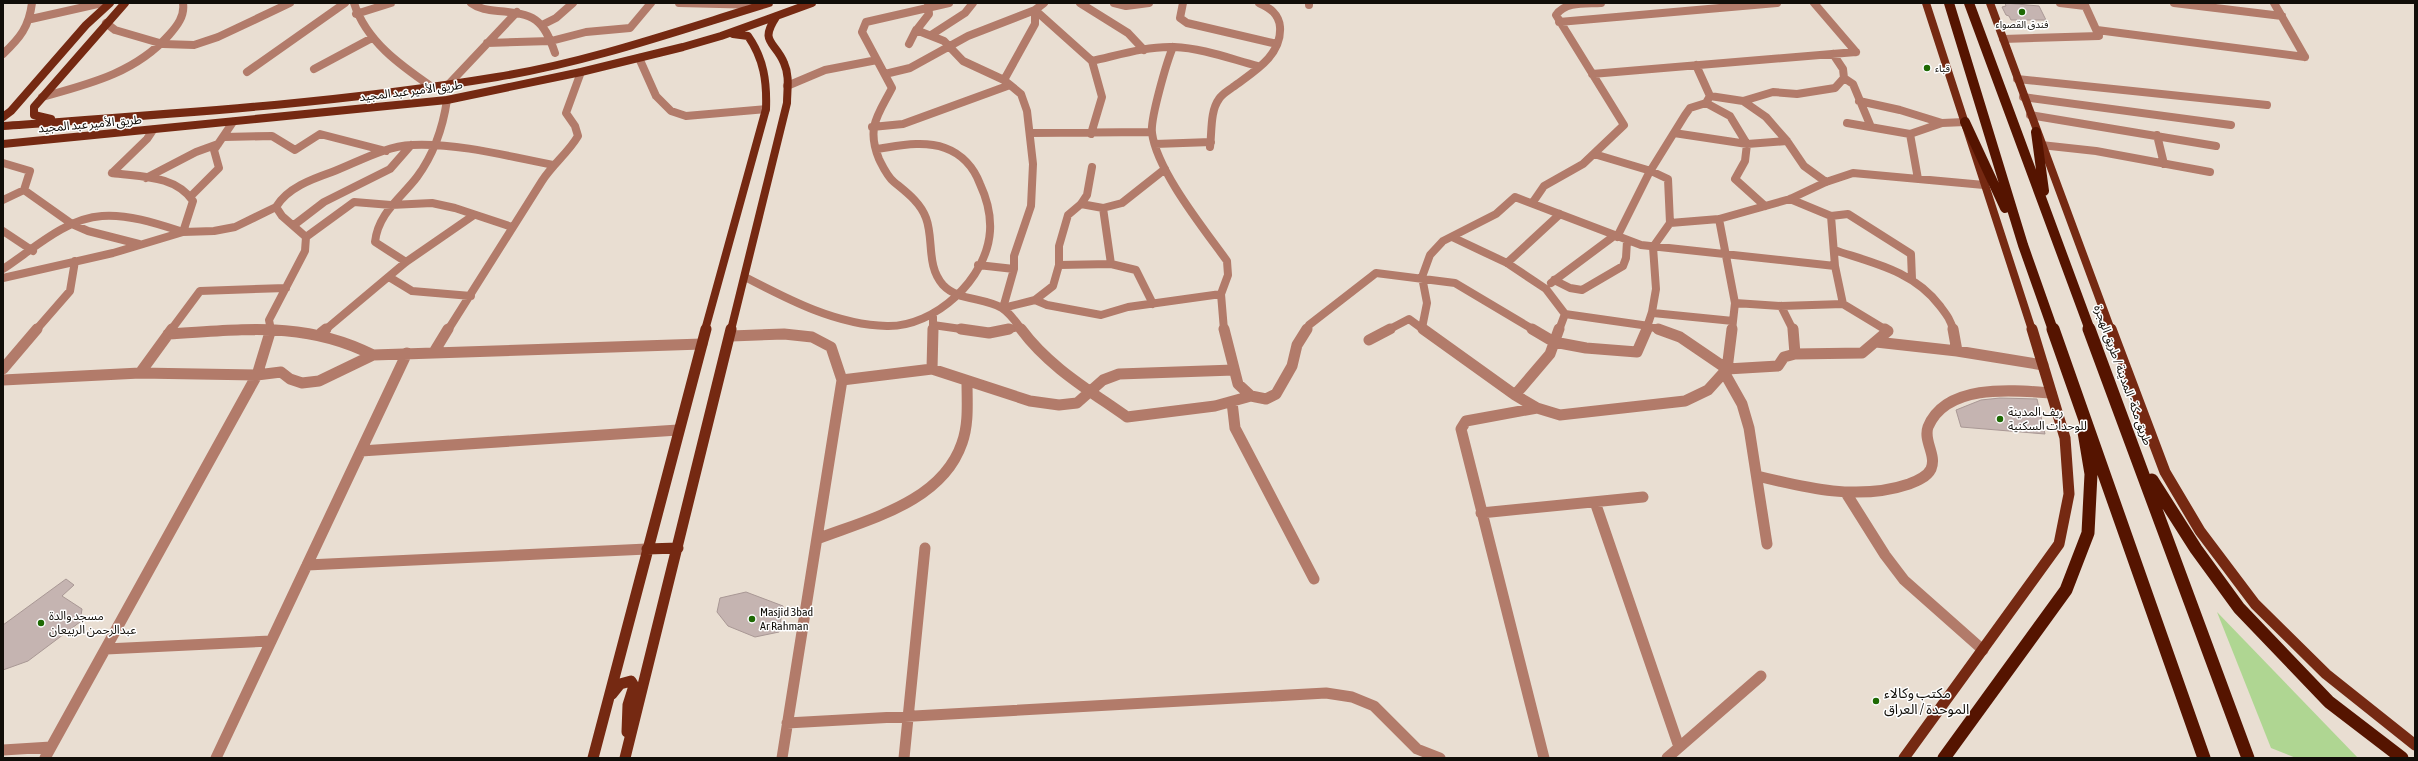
<svg xmlns="http://www.w3.org/2000/svg" width="2418" height="761" viewBox="0 0 2418 761" font-family="'Asap Condensed','Noto Sans Arabic',sans-serif">
<style>
.green{fill:#afd692}
.building{fill:#c5b4b1;stroke:#a99895}
.lines{fill:none;stroke-linecap:round;stroke-linejoin:round}
.minor-far1{stroke:#b27b6a;stroke-width:8}
.minor{stroke:#b27b6a;stroke-width:11}
.major-far1{stroke:#752912;stroke-width:8}
.major{stroke:#752912;stroke-width:11}
.highway-far1{stroke:#551400;stroke-width:10}
.highway{stroke:#551400;stroke-width:13}
.poi-dot{fill:#1e6904;stroke:#fff;stroke-width:1.5}
.labels{text-anchor:middle;stroke-width:3;stroke-linejoin:round;paint-order:stroke}
.far-poi-label{font-size:10px;fill:#110e09;stroke:#fff}
.street-label{font-size:12px;fill:#110e09;stroke:#fff}
.poi-label{font-size:12px;fill:#110e09;stroke:#fff;text-anchor:start}
.near-poi-label{font-size:14px;fill:#110e09;stroke:#fff;text-anchor:start}
</style>
<rect width="100%" height="100%" fill="#e9ded2"/>
<path class="green" d="M2217,612l141,146h-62l-25,-10z"/>
<path class="building" d="M2005,3l34,3 7,14h-35l-2,-4 -3,-1 -4,-8 4,-1z
M2000,398l37,1 8,35 -84,-7 -5,-17 25,-10z
M66,579l8,6 -12,11 20,13 -2,13 -52,39 -25,9v-45z
M746,592l37,14 -4,26 -24,5 -27,-11 -11,-14 3,-14z"/>
<g class="lines">
<path class="minor-far1" d="M354,3c12,38 46,62 78,84
M471,3c8,6 17,7 27,8 36,3 45,7 57,42
M679,3l81,2
M949,3l-83,19 -4,10 30,56c-14,27 -26,39 -13,71 4,8 8,17 15,23 12,10 26,20 32,36 8,21 0,48 17,67 15,16 40,12 59,23 8,5 14,14 20,22
M1080,3l48,30 16,17
M1114,3l12,3 23,-3
M1183,3l-3,15 7,5 90,21
M1309,3v2
M1814,3l42,49
M2060,3l25,3
M2174,3l108,13
M2274,3l31,54
M1035,10l57,51 10,36 -11,37
M356,14l35,-11
M31,19l71,-16
M1559,22l218,-19
M106,23l9,7 48,14 31,1 24,-8 72,-34
M544,24l12,-6 17,-15
M916,30l28,11 19,20 41,19 17,14 6,17 6,53 -2,42 -17,50v13l-11,39 32,-8 18,-14 6,-21v-19l9,-31 13,-11 6,-9 5,-28
M2097,30l208,27
M931,35l34,-22 8,-10
M2003,39l96,-3 -15,-33
M487,43l64,-2 35,-9 44,-4 21,-25
M909,44l6,-12 14,-18 -1,-11
M1173,47c-6,14 -23,72 -21,86 5,38 52,96 75,128l1,14 -7,19 3,36
M3,54c17,-16 26,-27 29,-51
M639,58l17,38 15,15 15,5 80,-7
M1092,61c27,-6 54,-15 82,-14 28,1 57,12 84,19
M314,69l58,-31
M247,72l98,-69
M885,74l25,-6 58,-32 67,-26 9,-7
M1592,74l264,-22
M1844,78l9,6 18,43
M2017,79l250,26
M1004,80l31,-56v-14
M448,85l69,-73
M787,86l38,-16 52,-10
M1710,96l33,5 23,16 21,24 17,25 22,16
M42,97c47,-13 93,-24 127,-62 8,-9 16,-19 14,-32
M2023,97l208,28
M1743,101l30,-9 24,2 38,-6 9,-10 -1,-9 -10,-15
M1859,101l41,9 42,13
M1706,103l24,13 17,28 -2,17 -10,18 30,27
M2030,115l186,31
M1847,123l63,11 32,-11 23,-1
M872,127l31,-3 107,-39
M1030,133l122,-1
M1674,133l73,11 40,-3
M1910,134l8,45
M2157,135l7,29
M224,137l48,-1 23,14 25,-16 66,17
M1155,144l56,-2
M2041,145l55,6 114,21
M1210,147c2,-15 0,-36 9,-48 3,-5 9,-8 14,-12 20,-15 49,-31 47,-60 -1,-13 -10,-19 -21,-24
M1594,154l57,17 17,8 2,44 -17,24 3,42 -4,23 -6,18
M3,163l27,8 -6,19 48,34 16,7 51,13
M112,173l35,-34 6,-9
M146,178l50,-26 22,-8
M191,196l28,-28 -5,-18 19,-28
M3,200l21,-10
M1533,202l11,-16 39,-22 41,-39 -68,-110c10,-14 30,-11 45,-12
M1081,204l22,4 19,-5 43,-34
M1103,208l8,56
M1831,216l17,-2 63,40 1,25
M1719,219l16,84 -3,27
M1670,223l49,-4 71,-20 36,-17 27,-9 131,12
M294,225l30,-23 66,-33 21,-24
M3,231l30,20
M306,237l48,-35 37,3 41,-2 23,5 57,19
M1452,237l55,26 39,26 19,25 -6,16
M1617,237l32,-64 36,-58 5,-7 16,-5 4,-7 -14,-31
M1834,250c39,13 80,21 106,56 6,8 11,14 13,24
M406,262l-31,-20c3,-29 26,-44 42,-65 17,-23 26,-50 30,-77
M1507,263l53,-49
M978,265l36,4
M1059,265l52,-1 25,6 17,34
M3,269c29,-19 63,-51 99,-53 27,-2 56,8 81,16l10,-31c-18,-26 -52,-24 -81,-28
M389,277l23,14 59,5
M745,277c44,23 92,48 142,49 48,1 100,-47 103,-95 1,-16 -3,-32 -10,-47 -6,-16 -18,-30 -35,-36 -22,-8 -47,-2 -69,1
M3,278l110,-25 70,-21 31,-1 21,-4 41,-20
M1554,280l16,8 12,2 41,-24 3,-8 1,-17
M1551,283l63,-47
M1035,300l12,5 54,10 27,-8 93,-13
M1735,303l46,3 62,-2 -8,-38 -4,-50 -41,-17
M1843,304l43,26
M1781,306l12,24
M1653,313l80,8
M1565,314l84,12 11,4
M933,325l35,5
M1422,328l5,-25 -5,-26 8,-22 13,-14 53,-27 19,-17 126,48 194,21
M36,330l34,-39 5,-30
M171,330l29,-39 86,-3
M232,330h55
M271,330l-2,-10 36,-69 1,-14 -24,-21 -6,-9c11,-19 36,-28 56,-35 24,-9 53,-26 80,-27 47,-2 95,11 141,20
M325,330l81,-68 68,-47
M448,330l94,-149c11,-17 26,-28 36,-45l-3,-10 -9,-13 15,-41
M933,330v-13
M1004,330l15,-3
M1306,330l3,-5 67,-52 79,10 79,47
M1388,330l21,-11 15,11"/>
<path class="minor" d="M172,329l-32,44 117,2 24,-3 9,7 12,4 17,-2 54,-26 329,-11
M933,329l-1,40 98,32 29,4 18,-2 26,-23 16,-6 115,-4
M961,329l28,4 20,-4
M1021,329c28,38 68,61 106,88l88,-11 36,-10
M1224,329l14,55 13,12 15,3 10,-5 16,-28 5,-21 10,-16
M1423,329l92,66 22,13 23,7 125,-14 23,-11 19,-21 5,-40
M1532,329l22,13 32,6 51,4 10,-23
M1658,329l22,8 47,32 51,-3 6,-9 11,-3 67,-1 26,-22 -3,-2
M1793,329l2,25
M1953,329l4,22
M321,333l5,-4
M168,334c74,-4 136,-14 205,21
M731,336l53,-2 28,3 19,10 11,33 -60,378
M1369,340l21,-11
M1876,342l81,9 86,14
M434,352l14,-23
M3,369l34,-40
M1724,372l18,32 7,24 18,116
M3,380l137,-7
M842,380l90,-11
M1515,395l35,-41 9,-25
M1232,402l3,26 79,151
M1537,408l-71,13 -5,8 83,329
M361,451l317,-21
M1757,476c49,12 102,25 152,8 8,-3 18,-7 22,-15 6,-14 -8,-28 -3,-42 18,-44 85,-37 123,-34
M1846,493l39,62 19,25 79,70
M1595,502l84,245
M1481,513l162,-16
M817,539c52,-20 125,-37 145,-96 7,-19 5,-41 5,-61
M307,565l340,-16
M106,649l165,-8
M787,723l539,-30 26,4 22,9 43,43 23,9
M3,750l48,-3
M45,758l212,-383 14,-46
M216,758l191,-405
M904,758l21,-210
M1667,758l94,-82"/>
<path class="major-far1" d="M1926,3l106,327
M1990,3l121,327
M3,117l8,-6 75,-86 24,-22
M51,119l-17,-4v-8l91,-104
M3,126c165,-12 331,-22 494,-49 93,-15 183,-47 272,-74
M3,144l444,-44 134,-28 102,-25 38,-11 91,-33
M705,330l61,-221c1,-27 -2,-50 -18,-73l-15,-2
M731,330l56,-227c0,-13 3,-27 -3,-40 -9,-22 -25,-20 -8,-46"/>
<path class="major" d="M2111,329l54,143 35,59 55,73 71,70 89,71
M647,549l31,-1
M612,694l8,-10 11,-3 3,5 -6,19 -1,27
M593,758l113,-429
M625,758l106,-429
M1904,758l155,-214 10,-50 -4,-56 -33,-109"/>
<path class="highway-far1" d="M1949,3l74,242 30,85
M1969,3l121,327
M1965,122l40,86
M2036,132l8,59"/>
<path class="highway" d="M2053,329l151,429
M2089,329l159,429
M2152,480l44,69 43,59 90,94 73,56
M1944,758l122,-168 22,-57 3,-59 -7,-42"/>
</g>
<g class="poi-dot">
<circle cx="2022" cy="12" r="4"/>
<circle cx="1927" cy="68" r="4"/>
<circle cx="2000" cy="419" r="4"/>
<circle cx="752" cy="619" r="4"/>
<circle cx="41" cy="623" r="4"/>
<circle cx="1876" cy="701" r="4"/>
</g>
<g class="labels">
<g class="far-poi-label">
<text x="2022" y="28">فندق القصواء</text>
<text x="1935" y="72" text-anchor="start">قباء</text>
</g>
<g class="street-label">
<text transform="translate(411 91) rotate(-7)" y="4">طريق الأمير عبد المجيد</text>
<text transform="translate(90 124) rotate(-5)" y="4">طريق الأمير عبد المجيد</text>
<text transform="translate(2123 375) rotate(70)" y="4">طريق مكة - المدينة / طريق الهجرة</text>
</g>
<g class="poi-label">
<text x="2008" y="416">ريف المدينة<tspan x="2008" dy="14">للوحدات السكنية</tspan></text>
<text x="760" y="616">Masjid 3bad<tspan x="760" dy="14">Ar Rahman</tspan></text>
<text x="49" y="620">مسجد والدة<tspan x="49" dy="14">عبدالرحمن الربيعان</tspan></text>
</g>
<g class="near-poi-label">
<text x="1884" y="698">مكتب وكالاء<tspan x="1884" dy="16">الموحدة / العراق</tspan></text>
</g>
</g>
<rect width="2418" height="761" fill="none" stroke="#110e09" stroke-width="8"/>
</svg>
